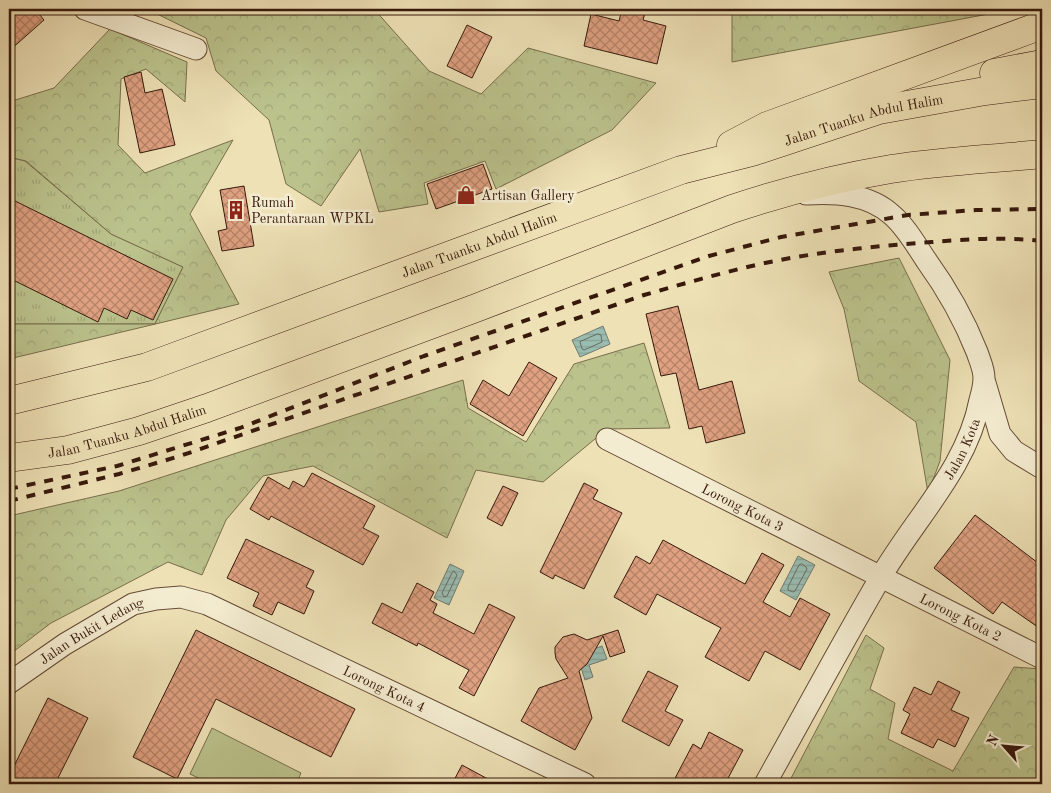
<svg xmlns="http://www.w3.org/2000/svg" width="1051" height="793" viewBox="0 0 1051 793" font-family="'Old Standard TT',serif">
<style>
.grass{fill:url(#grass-tufts);stroke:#796e4c}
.forest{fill:url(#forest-crowns);stroke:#796e4c}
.pitch{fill:#bbc28c;stroke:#796e4c}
.water{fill:url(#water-rules);stroke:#727b70}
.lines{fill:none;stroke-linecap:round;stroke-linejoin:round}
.shore{stroke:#686b5f;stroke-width:1}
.building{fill:url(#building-cross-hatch);stroke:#37190c}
.minor-casing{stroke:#654b36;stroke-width:23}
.primary-casing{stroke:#37190c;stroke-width:29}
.minor{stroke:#f4ecd0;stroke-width:21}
.primary{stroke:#eee1b6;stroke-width:28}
.rail{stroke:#37190c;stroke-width:4;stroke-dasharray:9 9;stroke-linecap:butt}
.labels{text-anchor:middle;stroke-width:5;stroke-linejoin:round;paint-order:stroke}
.street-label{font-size:14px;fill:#37190c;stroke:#f4ecd0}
.poi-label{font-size:14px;fill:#37190c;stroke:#f4ecd0;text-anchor:start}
</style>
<defs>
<pattern id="grass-tufts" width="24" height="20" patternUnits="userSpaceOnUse" patternTransform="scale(1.25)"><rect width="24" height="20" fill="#bbc28c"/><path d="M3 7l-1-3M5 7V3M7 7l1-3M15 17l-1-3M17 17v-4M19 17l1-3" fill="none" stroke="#a1a678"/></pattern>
<pattern id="forest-crowns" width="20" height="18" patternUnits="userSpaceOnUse" patternTransform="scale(1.25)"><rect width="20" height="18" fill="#bbc28c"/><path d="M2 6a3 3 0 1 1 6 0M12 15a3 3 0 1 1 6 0" fill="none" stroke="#a1a678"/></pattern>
<pattern id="water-rules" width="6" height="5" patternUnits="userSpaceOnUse" patternTransform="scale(1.25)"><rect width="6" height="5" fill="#9abdb2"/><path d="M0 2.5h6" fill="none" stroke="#85a298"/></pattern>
<pattern id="building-cross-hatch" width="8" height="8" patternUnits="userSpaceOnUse" patternTransform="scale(1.25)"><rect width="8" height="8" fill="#dfa181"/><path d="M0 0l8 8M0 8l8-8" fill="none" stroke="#b68268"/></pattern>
</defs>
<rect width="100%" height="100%" fill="#eee1b6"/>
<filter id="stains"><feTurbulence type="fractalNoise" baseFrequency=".004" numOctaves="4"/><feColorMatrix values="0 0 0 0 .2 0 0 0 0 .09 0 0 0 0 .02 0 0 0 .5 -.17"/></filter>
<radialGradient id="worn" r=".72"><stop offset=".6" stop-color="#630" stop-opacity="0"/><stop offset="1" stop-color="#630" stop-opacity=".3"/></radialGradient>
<path class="grass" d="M9,157l16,4 86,73 72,33 -28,57h-146z"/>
<path class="forest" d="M147,9h227l55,62 52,23 47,-46 128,35 -44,47 -116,59 -11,-28 -61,22 4,21 -49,8 -19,-63 -39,57 -35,-22 -17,-64 -53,-49 -10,-33z
M732,9h273l-11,4 -262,49z
M110,29l77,33 -2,40 -39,-33 -25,10 -3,66 27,28 88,-33 -43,74 49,90 -230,55v-35h146l28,-57 -72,-33 -85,-73 -17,-4v-55l45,-14z
M899,258l51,102 -10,101 -12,32 -12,-71 -57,-41 -15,-72 -15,-37z
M644,343l26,85 -63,1 -64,53 -67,-12 -29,68 -134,-72 -50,10 -37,44 -24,55 -34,-13 -117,61 -42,32v-139l110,-25 344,-111 5,28 58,34 48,-78z
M866,635l18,13 -14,41 25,14 -7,36 65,32 61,-104 28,2v115h-254z"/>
<path class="pitch" d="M212,728l89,45 -5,11h-85l-21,-10z"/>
<path class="water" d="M603,326l7,18 -30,13 -8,-17z
M798,556l17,9 -19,35 -16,-9z
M450,564l14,7 -15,34 -15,-7z
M602,646l5,13 -18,6 4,12 -8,3 -8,-25z"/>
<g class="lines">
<path class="shore" d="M598,334l3,1 1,7 -18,8 -2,-1 -2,-7z
M802,564l4,3 1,2 -12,22 -2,1 -5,-2v-3l11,-22z
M454,571l3,4 -10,21 -3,1 -2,-4 10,-20z"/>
</g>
<path class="building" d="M9,9h26l9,11 -35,31z
M622,9l23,4 -2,7 23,6 -9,38 -73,-18 7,-32 28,7z
M467,25l25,12 -20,41 -25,-12z
M141,72l4,21 17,-4 13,56 -35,8 -16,-76z
M483,164l9,25 -56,20 -9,-25z
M244,186l10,60 -32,5 -4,-20 9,-2 -7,-39z
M9,198l164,81 -20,41 -22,-10 -4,9 -23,-11 -6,14 -89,-44z
M678,306l21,84 33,-9 13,52 -39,10 -4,-17 -13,3 -13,-56 -15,3 -15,-62z
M529,362l28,16 -34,58 -53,-32 13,-24 26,16z
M312,473l63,33 -12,22 16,8 -16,29 -92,-49 -2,4 -19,-11 18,-32 21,12 4,-8 11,6z
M584,483l14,7 -5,9 29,14 -38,76 -29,-14 -2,4 -13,-7z
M503,486l15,7 -16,33 -15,-8z
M975,515l67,51v64l-40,-28 -9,12 -59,-46z
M246,539l68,32 -8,16 8,4 -10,23 -26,-12 -6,13 -19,-9 6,-13 -32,-15z
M663,540l82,44 17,-31 22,12 -21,37 27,15 10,-19 30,16 -30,56 -35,-19 -16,30 -44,-24 16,-29 -64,-34 -11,21 -32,-18 22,-41 14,8z
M417,583l17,9 -4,8 7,4 -4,9 41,21 15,-30 26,13 -41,79 -15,-8 10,-18 -51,-27 -1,3 -45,-23 10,-20 20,10z
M196,630l159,79 -24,48 -115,-58 -39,80 -44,-22z
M618,630l7,22 -15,5 -7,-21 -16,28 -8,7 13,47 -17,32 -54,-29 18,-33 29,-10 -12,-19 -1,-6v-6l8,-10 11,-3 13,6z
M648,671l30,15 -13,25 18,9 -14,26 -47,-25z
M938,681l22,11 -9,18 18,8 -14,29 -17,-8 -5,9 -32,-15 9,-19 -7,-4 11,-23 17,8z
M48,698l40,20 -33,66h-46v-8z
M709,732l34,18 -18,34h-53l21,-40 8,5z
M462,765l35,19h-45z"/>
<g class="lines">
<g class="minor-casing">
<g id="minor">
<path d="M85,9l111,40"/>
<path d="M985,383l15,51 14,17 28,17"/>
<path id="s1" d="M607,439l435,219"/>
<path id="s2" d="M9,683l56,-39 68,-40 23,-5 25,-2 26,7 378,180"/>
<path id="s3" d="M765,784c38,-68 75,-137 114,-204 34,-60 88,-111 101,-180 2,-7 4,-15 4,-22 0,-9 -4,-17 -7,-26 -13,-33 -30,-63 -51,-92 -10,-15 -20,-33 -34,-45 -23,-21 -56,-23 -86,-21"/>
</g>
</g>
<g class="primary-casing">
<g id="primary">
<path d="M994,73l48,-9"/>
<path d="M731,145l36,-19 275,-101"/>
<path id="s4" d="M9,401l138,-34 534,-197 71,-18 127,-42 106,-19 57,-7"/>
<path id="s5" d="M9,458l59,-8 71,-19 68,-23 269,-100 256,-99c51,-17 105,-31 159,-40 50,-8 101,-10 151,-15"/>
</g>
</g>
<use href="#minor" class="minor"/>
<use href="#primary" class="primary"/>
<path class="rail" d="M9,489l108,-23 123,-38 184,-72 285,-100 72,-19 127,-22 68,-5 66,-1
M9,501l110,-27 61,-18 464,-161c42,-12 83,-24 126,-33 53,-11 108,-16 162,-20 36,-3 74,-5 110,-1"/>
</g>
<defs>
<g id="shop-bare" transform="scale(1.5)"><path d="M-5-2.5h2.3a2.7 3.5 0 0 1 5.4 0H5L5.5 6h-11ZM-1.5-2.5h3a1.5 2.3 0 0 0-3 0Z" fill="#8f2418" stroke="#f4ecd0" stroke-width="2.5" paint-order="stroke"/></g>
<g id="building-bare" transform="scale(1.5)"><path d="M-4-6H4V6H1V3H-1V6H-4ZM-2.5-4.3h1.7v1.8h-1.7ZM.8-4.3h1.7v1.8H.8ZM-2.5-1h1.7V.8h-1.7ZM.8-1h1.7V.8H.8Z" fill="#8f2418" stroke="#f4ecd0" stroke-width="2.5" paint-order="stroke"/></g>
</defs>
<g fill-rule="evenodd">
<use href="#shop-bare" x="466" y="195"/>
<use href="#building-bare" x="236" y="210"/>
</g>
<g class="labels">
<g class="street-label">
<text dy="5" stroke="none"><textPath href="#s4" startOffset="901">Jalan Tuanku Abdul Halim</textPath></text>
<text dy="5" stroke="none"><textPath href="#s4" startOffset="496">Jalan Tuanku Abdul Halim</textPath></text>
<text dy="5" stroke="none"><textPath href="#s5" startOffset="121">Jalan Tuanku Abdul Halim</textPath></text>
<text dy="5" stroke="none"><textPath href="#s3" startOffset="389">Jalan Kota</textPath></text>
<text dy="5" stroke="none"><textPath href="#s1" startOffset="152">Lorong Kota 3</textPath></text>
<text dy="5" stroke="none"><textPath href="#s1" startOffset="396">Lorong Kota 2</textPath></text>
<text dy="5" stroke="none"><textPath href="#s2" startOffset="98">Jalan Bukit Ledang</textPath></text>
<text dy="5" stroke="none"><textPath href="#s2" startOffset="419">Lorong Kota 4</textPath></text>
</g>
<g class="poi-label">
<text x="481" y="200">Artisan Gallery</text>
<text x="251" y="207">Rumah<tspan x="251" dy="16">Perantaraan WPKL</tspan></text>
</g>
</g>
<rect width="1051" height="793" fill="none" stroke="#eee1b6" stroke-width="30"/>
<rect x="10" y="10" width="1031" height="773" fill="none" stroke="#37190c" stroke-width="2.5"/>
<rect x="15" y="15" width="1021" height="763" fill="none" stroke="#37190c"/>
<g transform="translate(1004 746) rotate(297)" stroke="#f4ecd0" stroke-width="4" paint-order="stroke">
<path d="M0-4L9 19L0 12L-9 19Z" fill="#37190c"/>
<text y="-8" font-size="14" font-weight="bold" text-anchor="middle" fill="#37190c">N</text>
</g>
<rect width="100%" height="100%" filter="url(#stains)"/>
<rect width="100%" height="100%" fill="url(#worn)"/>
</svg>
